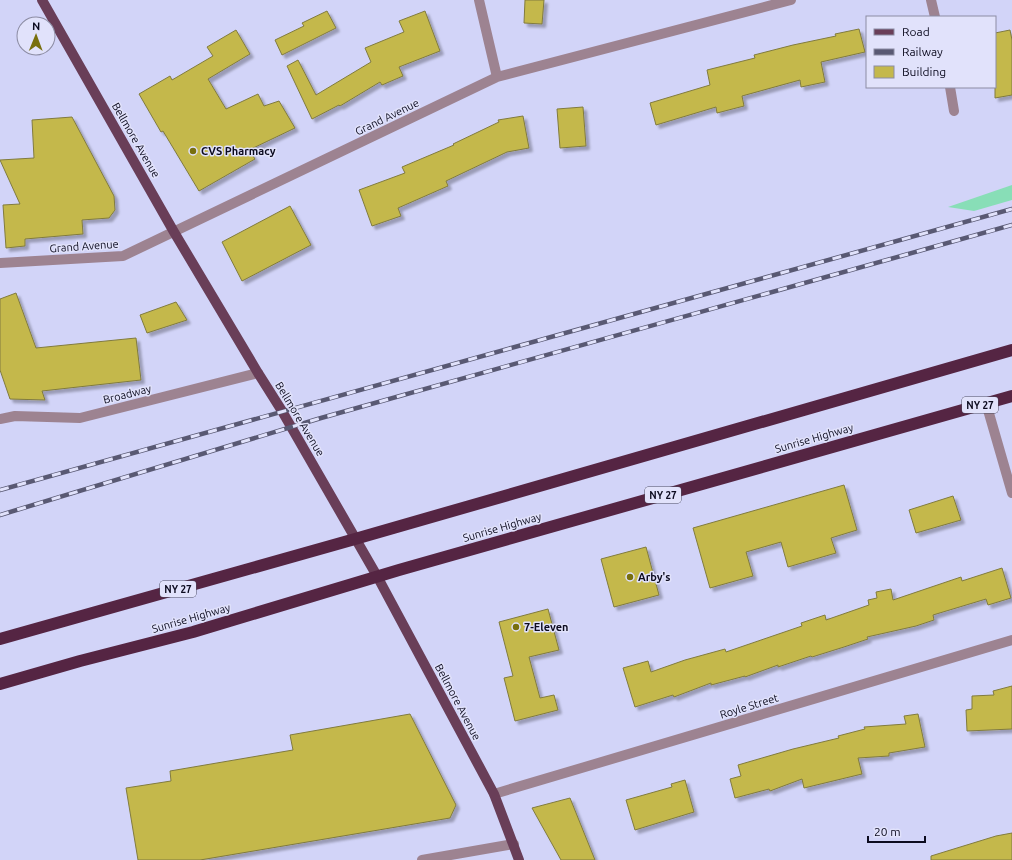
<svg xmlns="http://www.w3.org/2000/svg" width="1012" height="860" viewBox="0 0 1012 860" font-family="Ubuntu,sans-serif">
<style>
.green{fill:#88deb7}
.building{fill:#c4b84c;stroke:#817b3d;filter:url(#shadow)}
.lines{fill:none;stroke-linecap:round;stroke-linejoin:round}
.minor{stroke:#9d8391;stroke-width:10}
.major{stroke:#693e58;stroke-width:10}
.highway{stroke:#552543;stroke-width:12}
.rail-casing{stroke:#595973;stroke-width:4.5}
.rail{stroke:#e1e2fb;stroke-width:3;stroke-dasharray:9;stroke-linecap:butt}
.poi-dot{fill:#786f0e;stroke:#e1e2fb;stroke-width:1.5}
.labels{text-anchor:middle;stroke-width:3;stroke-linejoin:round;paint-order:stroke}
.shield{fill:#e1e2fb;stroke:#4c4c61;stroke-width:1}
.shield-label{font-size:10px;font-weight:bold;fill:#0c0b1f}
.street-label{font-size:11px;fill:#0c0b1f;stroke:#e1e2fb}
.poi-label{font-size:11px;font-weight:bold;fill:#0c0b1f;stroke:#e1e2fb;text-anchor:start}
</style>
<defs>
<filter id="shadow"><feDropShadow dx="3.5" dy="3.5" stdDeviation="1" flood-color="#0004"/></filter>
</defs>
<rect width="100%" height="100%" fill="#d2d4f8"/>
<path class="green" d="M1012,185v15l-38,11 -26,-4z"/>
<path class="building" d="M525,0h19l-2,24 -18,-1z
M327,11l9,17 -54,27 -7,-15 29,-14 -2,-3z
M425,11l15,40 -41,16 4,9 -21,9 -2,-3 -40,24 -1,-1 -27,14 -25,-53 11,-6 18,35 55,-33 -6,-14 39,-16 -5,-11z
M859,29l6,23 -44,10 4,20 -24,5 -1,-7 -58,16 2,10 -27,7 -1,-6 -60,18 -6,-22 60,-18 -3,-15 48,-12 -1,-3 39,-10 43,-9 -1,-2z
M236,30l14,24 -42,25 18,30 32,-15 6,12 15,-5 16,27 -46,22 6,9 -56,32 -36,-60 -2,1 -22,-38 31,-18 2,4 41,-24 -6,-9z
M1010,30l2,10v55l-17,3v-65z
M583,107l3,39 -26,2 -3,-39z
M523,116l6,32 -22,4 -61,29 2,5 -50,22 3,8 -29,10 -13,-36 46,-17 -3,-6 52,-22 -1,-1 46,-22 -1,-2z
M72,117l42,79 1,14 -6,8 -27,2 1,14 -58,5v7l-19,2 -3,-43 17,-1 -20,-44 34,-2 -2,-38z
M290,206l21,39 -69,36 -20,-39z
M16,293l20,55 100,-10 5,42 -99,11 3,9 -35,-1 -10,-29v-71z
M176,302l11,18 -40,13 -7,-18z
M844,485l13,45 -26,8 5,15 -48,14 -7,-25 -35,10 7,24 -43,12 -17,-60z
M953,496l8,24 -45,13 -7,-23z
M646,547l13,48 -45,12 -13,-48z
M1002,568l9,30 -23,7 -2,-6 -53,16 1,5 -18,6 -49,11 1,2 -24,8 -32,10 -1,-1 -33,11v-2l-33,12v-1l-34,9v-2l-37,14 -1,-2 -38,12 -12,-39 25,-7 3,11 34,-12 40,-11 1,3 76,-26 -1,-3 24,-8 1,5 43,-15 -1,-5 9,-2 -1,-6 15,-3 2,11 68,-23 1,4z
M548,609l11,41 -30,7 11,41 14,-3 4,15 -43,11 -11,-43 9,-2 -14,-54z
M1012,686v43l-45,2 -1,-21 6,-1v-13l22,-1 -1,-4z
M410,714l46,91 -6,13 -250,42h-62l-12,-72 45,-7 -1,-10 123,-21 -3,-15z
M918,714l7,33 -36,6v3l-31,2 4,16 -58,14 -2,-9 -32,12 -1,-2 -34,9 -5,-19 11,-3 -3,-11 55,-16 46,-11 -1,-2 27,-7 -1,-2 42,-3 -2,-8z
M685,780l9,32 -59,18 -9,-30 46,-13 -1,-3z
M570,798l25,62h-34l-29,-52z
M1012,833v27h-81v-4l65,-20z"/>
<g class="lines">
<path class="minor" d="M479,0l18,77
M931,0l4,17
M950,87l4,24
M0,263l123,-7 374,-179 294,-77
M986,403l26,90
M0,419l15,-3 65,2 178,-45
M494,794l518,-154
M422,860l92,-16"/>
<path class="major" d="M42,0l132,232 84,141 24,38 95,165 117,218 25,66"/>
<path class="highway" d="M0,639l355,-100 657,-189
M0,684l80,-23 113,-29 206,-62 613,-174"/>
<g class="rail-casing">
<path id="rail" d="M0,490l1012,-281
M0,515l321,-97 691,-193"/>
</g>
<use href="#rail" class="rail"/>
</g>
<g class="poi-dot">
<circle cx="193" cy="151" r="4"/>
<circle cx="630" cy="577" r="4"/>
<circle cx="516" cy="627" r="4"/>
</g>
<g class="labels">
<g class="shield">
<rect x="962" y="397" width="36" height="16" rx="3"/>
<rect x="645" y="487" width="36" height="16" rx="3"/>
<rect x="160" y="581" width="36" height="16" rx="3"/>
</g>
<g class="shield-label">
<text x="980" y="409">NY 27</text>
<text x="663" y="499">NY 27</text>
<text x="178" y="593">NY 27</text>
</g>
<g class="street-label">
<text transform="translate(387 117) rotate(-26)" y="4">Grand Avenue</text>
<text transform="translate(136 140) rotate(60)" y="4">Bellmore Avenue</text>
<text transform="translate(84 246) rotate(-4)" y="4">Grand Avenue</text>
<text transform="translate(127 394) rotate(-14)" y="4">Broadway</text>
<text transform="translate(300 419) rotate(59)" y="4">Bellmore Avenue</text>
<text transform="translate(814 438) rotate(-16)" y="4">Sunrise Highway</text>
<text transform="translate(502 527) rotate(-16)" y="4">Sunrise Highway</text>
<text transform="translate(191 618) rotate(-16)" y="4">Sunrise Highway</text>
<text transform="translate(458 702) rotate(62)" y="4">Bellmore Avenue</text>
<text transform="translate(749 706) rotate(-17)" y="4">Royle Street</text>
</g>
<g class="poi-label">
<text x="201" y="155">CVS Pharmacy</text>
<text x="638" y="581">Arby's</text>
<text x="524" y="631">7-Eleven</text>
</g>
</g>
<rect x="866" y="16" width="130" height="72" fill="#e1e2fb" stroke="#8c8ca3"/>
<rect x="874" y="29" width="20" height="6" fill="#693e58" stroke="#8c8ca3"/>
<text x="902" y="36" font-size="12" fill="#0c0b1f">Road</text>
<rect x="874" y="49" width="20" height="6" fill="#595973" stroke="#8c8ca3"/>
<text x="902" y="56" font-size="12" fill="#0c0b1f">Railway</text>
<rect x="874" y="66" width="20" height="12" fill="#c4b84c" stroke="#8c8ca3"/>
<text x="902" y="76" font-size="12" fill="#0c0b1f">Building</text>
<g transform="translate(36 36) rotate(1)"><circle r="19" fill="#e1e2fb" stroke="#8c8ca3"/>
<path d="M0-3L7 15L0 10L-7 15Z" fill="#786f0e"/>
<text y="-6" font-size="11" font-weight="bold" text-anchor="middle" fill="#0c0b1f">N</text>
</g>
<path d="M868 836v6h57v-6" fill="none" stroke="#0c0b1f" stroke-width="2"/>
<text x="874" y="836" font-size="12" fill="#0c0b1f" stroke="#e1e2fb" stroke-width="3" paint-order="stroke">20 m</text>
</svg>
